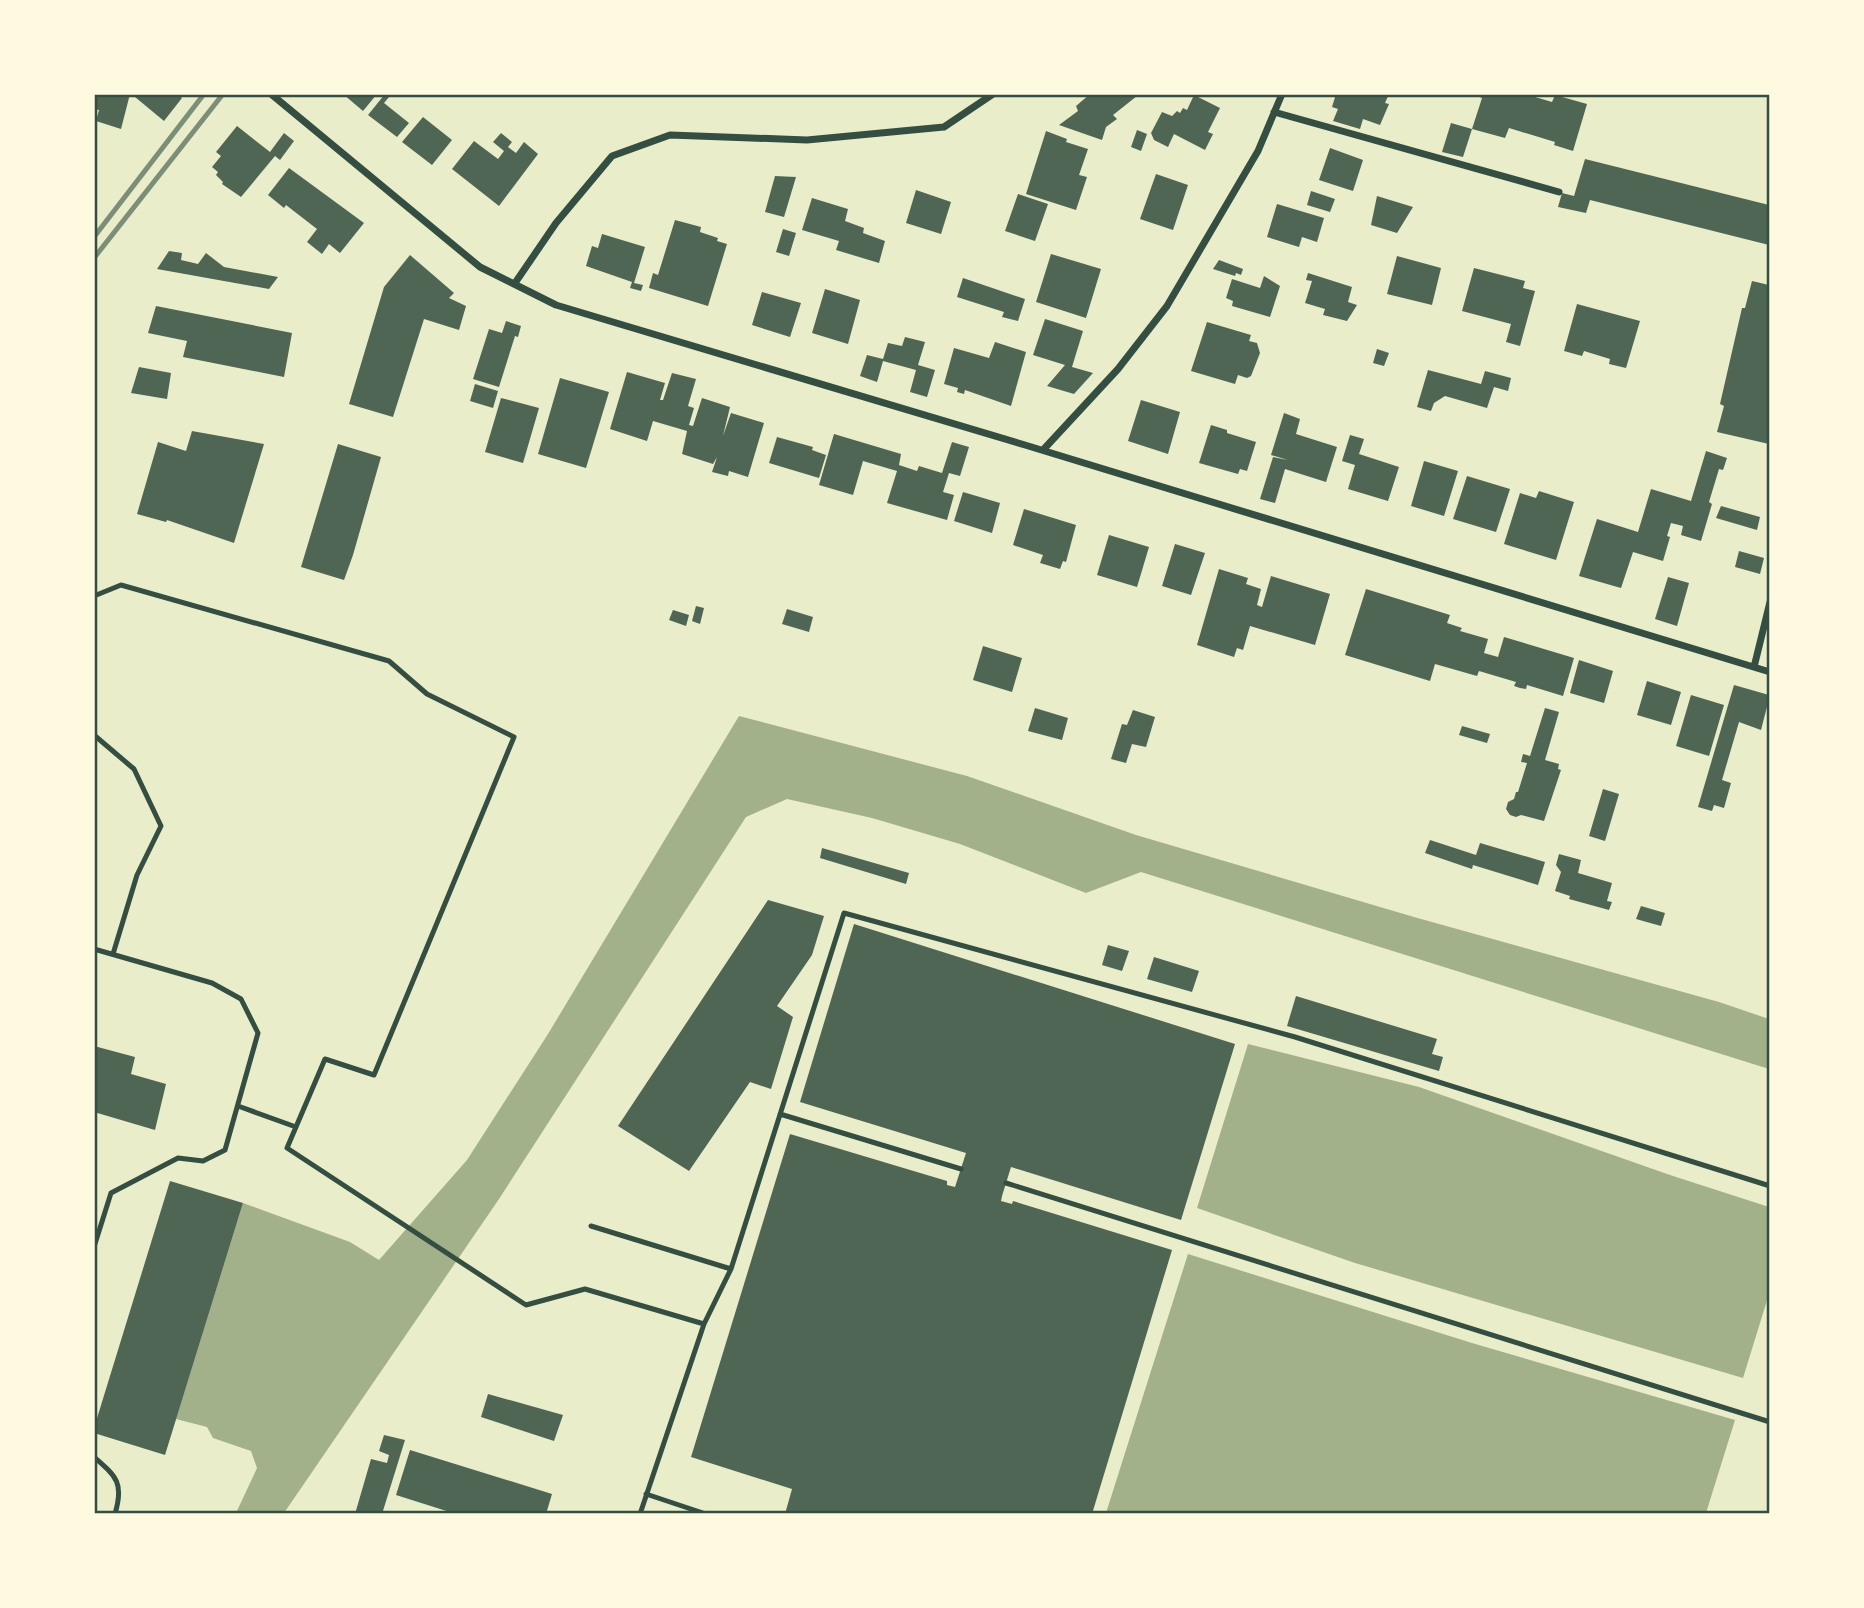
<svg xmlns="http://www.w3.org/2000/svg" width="1864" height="1608" viewBox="0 0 1864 1608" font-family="'Crimson Pro',serif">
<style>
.water{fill:#a3b18a}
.building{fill:#4f6655}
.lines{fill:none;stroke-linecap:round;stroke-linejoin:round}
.service{stroke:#344e41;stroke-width:5}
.minor{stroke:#344e41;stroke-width:7}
.rail{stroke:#7c8e77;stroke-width:5}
.neatline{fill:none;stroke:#344e41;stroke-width:2.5}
</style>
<rect width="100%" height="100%" fill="#e9edc9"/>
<path class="water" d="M739,716l228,60 169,59 278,82 305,85 50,17v50l-628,-197 -55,21 -126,-49 -88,-26 -85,-19 -41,18 -247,382 -215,314h-48l21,-45 -6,-17 -38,-13 -6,-11 -31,-8 67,-216 107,39 29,18 88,-100 81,-126z
M1248,1044l171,43 251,88 99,32v87l-26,84 -388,-115 -158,-55z
M1188,1254l284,89 263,77 -29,93h-600z"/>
<path class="building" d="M94,94h36l-9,35 -25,-8 3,-11 -5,-1z
M135,94h43l4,4 -18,23 -29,-24z
M343,94h34l-14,17z
M385,94l4,3 -5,6 25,20 -12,14 -29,-22z
M1090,94h46l1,2 -24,19 4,4 -11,8 -4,13 -43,-15 19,-14 -2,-5z
M1336,94h53l-4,9 4,1 -9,21 -17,-6 -3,10 -27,-8 5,-12 -6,-2z
M1472,94h53l27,8 3,-7 32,9 -14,47 -19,-6 1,-3 -46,-14 -4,10 -33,-9 10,-31z
M1194,95l26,13 -12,24 5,2 -8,16 -31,-16 -6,13 -14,-7 -3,-7 11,-21 10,4 5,-5 3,2 3,-5 4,2z
M423,117l29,23 -20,25 -30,-23z
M1451,123l21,6 -9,28 -21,-5z
M237,126l33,26 14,-19 10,8 -14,19 -5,-4 -34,41 -19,-13 1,-2 -7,-7 2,-3 -6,-5 9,-11 -5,-4z
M1137,130l10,4 -6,17 -10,-4z
M1046,131l21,8 -1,3 22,7 -9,26 8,2 -11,33 -50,-16z
M501,133l11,9 -4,5 8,6 8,-11 14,12 -39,52 -47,-37 22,-28 24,18 6,-8 -11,-9z
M1330,148l33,12 -10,31 -34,-11z
M1585,159l184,46v40l-179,-45 -4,13 -28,-6 4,-14 12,3z
M289,168l75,55 -24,30 -11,-9 -7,10 -15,-12 10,-13 -31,-24 -2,3 -16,-13z
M1156,174l32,11 -15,45 -33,-11z
M775,176l21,1 -12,40 -19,-5z
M916,190l35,12 -10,32 -35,-11z
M1311,191l24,8 -5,13 -23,-7z
M1018,194l30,10 -13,37 -30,-10z
M1377,196l36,11 -16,26 -26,-8z
M812,198l36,11 -3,12 19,7 -1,5 22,8 -6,22 -43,-13 3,-9 -37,-11z
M1277,204l47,14 -7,24 -15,-5 -3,10 -32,-10z
M675,220l26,7 -1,5 18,6 -1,3 10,3 -19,62 -59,-18 4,-15 5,2z
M783,229l13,4 -7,23 -13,-4z
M602,234l43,13 -11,36 9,2 -2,6 -11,-3 2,-6 -46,-16 6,-20 6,2z
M169,251l13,2 -1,7 17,4 8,-11 18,14 54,10 -9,12 -112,-20z
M1051,254l50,15 -15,49 -50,-16z
M410,255l44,38 -5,5 17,8 -7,24 -35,-11 -31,98 -44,-13 35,-117z
M1397,256l44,12 -9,37 -45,-11z
M1219,260l24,9 -2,6 -5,-2 -1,3 -22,-7z
M1474,268l51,13 -2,7 12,3 -15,55 -14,-4 5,-18 -49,-13z
M1308,273l44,14 -4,15 9,3 -10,16 -24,-6 2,-6 -20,-6 7,-22 -6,-1z
M1264,276l16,10 -10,31 -38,-11 1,-5 -7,-3 6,-19 28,9z
M963,278l62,21 -7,22 -16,-4 2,-5 -47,-15z
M1752,281l17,4v159l-52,-12 7,-26 -4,-2 22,-96h3z
M825,289l35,11 -12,44 -36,-11z
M762,292l39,11 -11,34 -38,-12z
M1577,304l63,17 -14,47 -17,-4 1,-5 -26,-8 -2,5 -18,-5z
M156,306l136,27 -8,44 -101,-20 4,-16 -39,-8z
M1045,319l38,12 -11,36 21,6 -19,21 -27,-8 18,-21 -32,-10z
M506,321l15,5 -3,11 -3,-1 -16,51 -26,-8 16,-50 13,4z
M1207,322l44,13 -2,6 8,2 3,10 -9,23 -4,2 -9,-3 -3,9 -44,-13z
M905,337l20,5 -7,23 17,5 -8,27 -17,-5 6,-22 -33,-9 -6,21 -17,-6 7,-21 16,4 5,-16 14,3z
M995,342l31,10 -15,54 -46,-16 -1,4 -7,-2 1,-4 -14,-4 10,-36 35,10z
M1377,349l12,4 -5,13 -11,-3z
M139,367l32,6 -4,26 -36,-6z
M1428,370l53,14 4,-13 26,7 -3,13 -14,-4 -7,21 -42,-12 -11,7 -3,8 -14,-4z
M627,372l38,11 -5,17h3l9,-27 24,6 -8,27 6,2 -5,17 4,1 9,-28 28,9 -7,29 8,-23 33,10 -16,54 -19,-6 -1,5 -16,-4 5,-15 -4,7 -31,-10 5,-23 -34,-10 -6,20 -37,-12z
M560,378l49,14 -23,76 -48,-14z
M475,384l23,7 -5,17 -23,-7z
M501,398l38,10 -16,55 -38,-11z
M1141,400l39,12 -12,42 -40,-13z
M1284,413l16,6 -4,15 41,13 -11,35 -41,-13 -10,34 -15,-4 13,-42 15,3 -17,-5z
M1211,425l16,5v3l29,9 -9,29 -7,-2 -2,5 -39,-11z
M192,431l72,13 -30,99 -67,-23 -1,2 -29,-8 21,-72 28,9z
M834,434l67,20 -2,11 18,6 2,-5 23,7 10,-31 17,5 -9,29 -11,-3 -6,19 11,3 -7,25 -60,-17 10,-32 -34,-10 -10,34 -34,-10z
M1350,435l14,4 -5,15 40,13 -11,34 -40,-12 7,-24 -13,-4z
M777,437l36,10 -1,3 14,5 -7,23 -50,-15z
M338,444l43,13 -28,98 -9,25 -43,-13z
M1706,451l21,7 -4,12 -4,-1 -10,33 3,2 -11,37 -20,-6 2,-9 -12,-3 -4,13 3,1 -7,24 -30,-9 -12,36 -42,-12 18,-57 41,13 13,-43 40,12z
M1424,461l34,10 -14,45 -33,-10z
M1467,476l43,13 -14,43 -43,-13z
M1539,491l35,11 -18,58 -52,-16 16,-51 16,5z
M963,492l37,11 -8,30 -38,-12z
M1721,506l39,11 -3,13 -41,-12z
M1024,509l52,16 -10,37 -3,-1 -3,8 -20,-6 3,-8 -30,-10z
M1109,535l40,12 -12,40 -40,-12z
M1175,544l30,9 -14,42 -29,-9z
M1739,551l25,7 -4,16 -25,-7z
M1219,569l29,9 -2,6 15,5 -4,16 5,2 9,-31 59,18 -15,51 -65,-19 -7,24 -6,-2 -3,9 -37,-12z
M1668,577l21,6 -12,43 -22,-7z
M1366,589l84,26 -3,8 15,5 -2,3 28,8 -4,14 14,4 6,-20 70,21 -11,38 -36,-11 -1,4 -6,-1 -6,-2 2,-4 -37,-11 -2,5 -42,-12 -5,17 -85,-26z
M696,606l8,2 -4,16 -8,-3z
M787,609l26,8 -4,15 -27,-8z
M673,610l16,5 -3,11 -17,-6z
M983,646l39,12 -10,34 -39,-12z
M1579,660l34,11 -9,32 -34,-10z
M1647,681l34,11 -10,33 -34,-10z
M1734,685l35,10v4l-8,31 -22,-8 -17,58 9,3 -7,25 -10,-3 -2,6 -14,-4z
M1691,695l33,10 -15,51 -33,-10z
M1035,708l33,10 -6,22 -34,-9z
M1545,708l14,4 -14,48 14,4 -1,5 3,1 -17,51 -23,-6 -5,2 -6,-2 -4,-6 2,-7 6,-3 2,-7h2l9,-29 -6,-1 2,-8 7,2z
M1133,710l22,7 -9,30 -14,-3 -6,19 -15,-4 11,-35 5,1z
M1462,726l28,8 -3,9 -28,-8z
M1603,789l16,5 -14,47 -16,-5z
M1430,840l46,15 4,-12 65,19 -7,23 -65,-20 -1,4 -47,-16z
M822,848l87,25 -3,11 -86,-26z
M1559,854l22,6 -3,13 34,10 -5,18 5,1 -3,8 -40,-11 1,-3 -15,-5 6,-19 -5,-7z
M768,900l56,16 -12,39 -35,51 16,11 -22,72 -21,-7 -61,89 -71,-45z
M1641,906l24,7 -4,13 -25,-7z
M854,924l381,120 -54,176 -170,-53 -9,29 -1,5 11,3 1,-3 159,49 -80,264h-307l7,-25 -101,-32 99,-323 157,47v4l8,2 11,-34 -166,-51z
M1108,945l21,6 -7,20 -20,-6z
M1154,957l45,14 -7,21 -45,-13z
M1296,996l141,43 -5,15 11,3 -4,14 -152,-45z
M94,1046l41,11 -4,17 35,10 -11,46 -61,-18z
M170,1181l73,22 -78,252 -71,-22v-5z
M488,1394l75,21 -9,26 -73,-24z
M384,1435l21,5 -23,74h-27l16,-55 16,4 2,-8 -10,-4z
M410,1450l142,44 -6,20h-90l-60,-19z"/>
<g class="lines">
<path class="service" d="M94,596l27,-11 268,76 38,33 87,43 -140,338 -49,-16 -38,89 239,157 59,-16 119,35
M94,735l40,34 27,57 -24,49 -24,79
M94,949l118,34 29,16 17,34 -33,117 -22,11 -25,-3 -67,35 -17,54
M238,1106l58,21
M780,1114l181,55
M1006,1183l764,239
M591,1226l140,43
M94,1457c23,20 30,26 21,57
M646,1494l60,20
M640,1514l64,-190 27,-55 113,-356 451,124 475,149"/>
<path class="minor" d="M271,94l209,173 76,38 469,140 745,227
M1274,112l285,80
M515,283l41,-60 56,-67 58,-21 137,5 137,-13 49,-33
M1043,450l75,-81 49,-63 91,-155 24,-57
M1754,667l16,-65"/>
<path class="rail" d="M94,237l110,-143
M94,258l129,-164"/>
</g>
<rect width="1864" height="1608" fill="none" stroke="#fefae0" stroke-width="192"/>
<rect x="96" y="96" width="1672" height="1416" class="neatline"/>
</svg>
